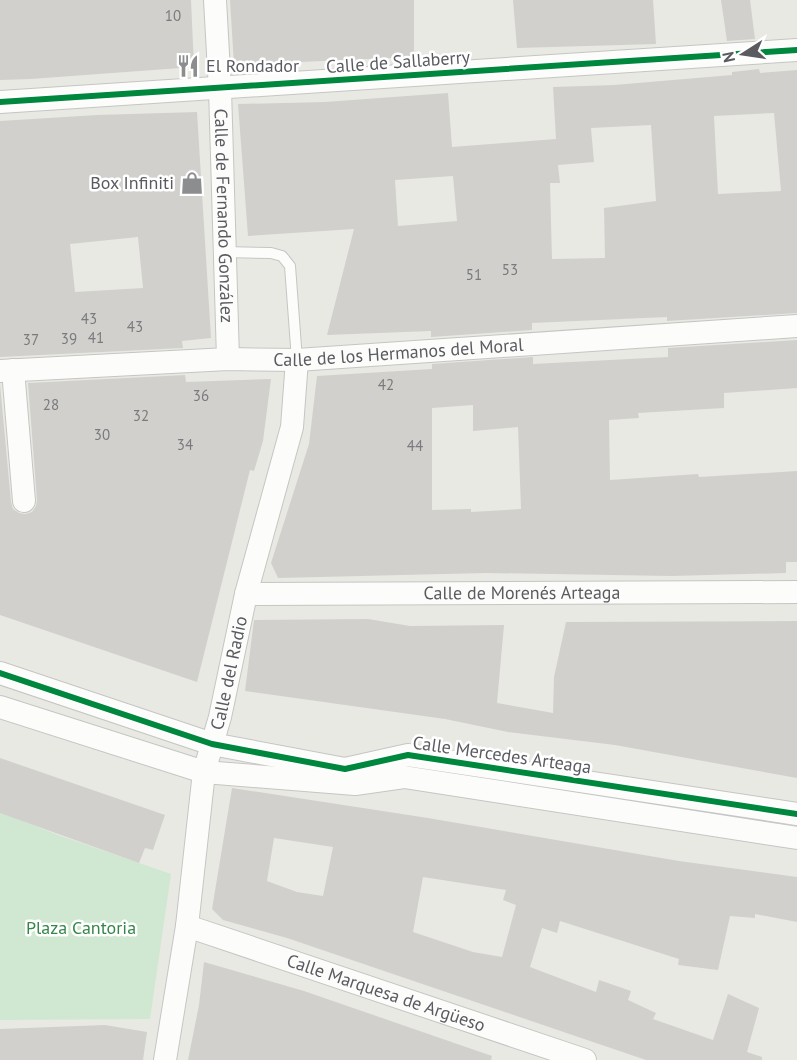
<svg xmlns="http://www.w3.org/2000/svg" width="797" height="1060" viewBox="0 0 797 1060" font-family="'PT Sans',sans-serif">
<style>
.green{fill:#d0e7d1}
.building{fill:#d1d0cd;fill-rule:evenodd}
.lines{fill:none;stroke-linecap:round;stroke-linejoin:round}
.service-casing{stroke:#c5c5c5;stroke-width:12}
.minor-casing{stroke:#c5c5c5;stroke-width:24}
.service{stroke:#fcfcfb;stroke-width:10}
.minor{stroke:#fcfcfb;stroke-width:22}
.cycleway-casing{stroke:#fff;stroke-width:10}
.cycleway{stroke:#00873e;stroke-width:6}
.labels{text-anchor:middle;stroke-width:5;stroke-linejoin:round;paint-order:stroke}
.number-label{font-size:15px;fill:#787a7d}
.street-label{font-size:18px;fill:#595b61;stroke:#fff}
.poi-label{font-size:18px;fill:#595b61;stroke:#fff;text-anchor:start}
.park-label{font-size:18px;fill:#338648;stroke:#fff}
</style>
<rect width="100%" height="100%" fill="#e9e9e3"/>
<path class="green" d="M0,812l58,23 113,39 -21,145 -150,1z"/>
<path class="building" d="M0,0h191l3,67 -163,12 -31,1z
M230,0h184v57l-180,8z
M513,0h140l3,44 -139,4z
M721,0h29l5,39 -28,2z
M759,69l1,4 37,-3v243l-130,8v-4l-135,6v7l-101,7v-6l-104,4 27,-106 -106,7 -10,-132 87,-2 123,-9 4,54 104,-8 -3,-52 61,-2 118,-10v-3zM774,113l7,78 -63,3 -4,-78zM651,125l5,76 -52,7 1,50 -53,1 -2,-76h10l-2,-18 36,-3 -3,-34zM453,176l4,45 -59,5 -3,-46z
M197,112l14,226 -29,3 1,7 -183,9v-236l97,-6zM138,237l5,51 -68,4 -5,-48z
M797,340v48l-73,5v15l-86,5 1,5 -30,2 1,60 88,-6 1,3 98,-6v91h-11v11l-115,3 -185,-3 -208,5 -7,-15 38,-119 8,-68 115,-7v-5l101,-7v7l135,-7v-9zM473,405v26l45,-4 3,82 -50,3v-3l-39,1v-102z
M185,375l1,7 85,-3 -8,62 -9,30 -4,-1 -53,212 -197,-67v-231l11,118 2,7 6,4 6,1 7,-2 4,-6 1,-6 -9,-117z
M368,619l42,7 94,-1 -7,78 56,10 1,-36 12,-55 231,-1v157l-182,-33 -107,-13 -63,-13 -200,-28 9,-71z
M0,758l165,57 -12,35 -8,-2 -6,15 -139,-50z
M232,788l196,30 251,43 118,16v45l-42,-8v4l-25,-2 -12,54 -40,-5 1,-6 -119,-38 -3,12 -15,-5 -12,39 66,25 3,-12 32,11 -3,9 28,13 -3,6 60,21 15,-46 31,14 -12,44 15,5v3h-116l-359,-122 -64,-18 -11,-11zM274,838l59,9 -10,49 -26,-4 -30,-11zM423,877l83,13 -3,10 13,5 -14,52 -29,-5 -60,-20z
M204,962l100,29 188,65 -1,4h-303l11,-55z
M105,1025l42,7 -4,28h-143v-31z"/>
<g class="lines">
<g class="service-casing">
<path id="service" d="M225,252l46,1 11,3 8,10 7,94"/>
</g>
<g class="minor-casing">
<g id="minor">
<path id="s1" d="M215,0l5,89 8,270"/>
<path d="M0,102l797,-52"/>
<path d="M13,370l11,131"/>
<path id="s2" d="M0,371l228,-12 69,1 500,-34"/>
<path id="s3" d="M246,594l551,-2"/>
<path d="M0,673l212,71 133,25 63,-14 389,59"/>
<path d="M0,707l204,65 151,12 49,-7 393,61"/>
<path id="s4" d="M187,926l398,134"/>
<path id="s5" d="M165,1060l22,-134 17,-154 16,-55 26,-123 46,-167 5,-67"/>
</g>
</g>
<use href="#service" class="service"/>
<use href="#minor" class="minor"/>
<g class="cycleway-casing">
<path id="cycleway" d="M0,102l797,-52
M0,673l212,71 133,25 63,-14 389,59"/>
</g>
<use href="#cycleway" class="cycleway"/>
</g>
<defs>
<g id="restaurant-bare" transform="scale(1.8)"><path d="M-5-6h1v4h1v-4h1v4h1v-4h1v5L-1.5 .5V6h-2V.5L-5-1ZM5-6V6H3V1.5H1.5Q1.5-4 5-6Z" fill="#8b8d8e" stroke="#fff" stroke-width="2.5" paint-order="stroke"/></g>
<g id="shop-bare" transform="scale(1.8)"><path d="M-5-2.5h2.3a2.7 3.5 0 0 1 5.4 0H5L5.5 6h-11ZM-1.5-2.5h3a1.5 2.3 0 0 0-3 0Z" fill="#8b8d8e" stroke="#fff" stroke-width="2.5" paint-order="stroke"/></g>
</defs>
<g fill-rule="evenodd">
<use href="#restaurant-bare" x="188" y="66"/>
<use href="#shop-bare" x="192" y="183"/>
</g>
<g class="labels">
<g class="number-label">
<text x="173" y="21">10</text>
<text x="510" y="275">53</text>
<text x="474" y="280">51</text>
<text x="89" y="324">43</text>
<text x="135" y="332">43</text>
<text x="96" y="343">41</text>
<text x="69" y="344">39</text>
<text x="31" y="345">37</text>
<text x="386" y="390">42</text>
<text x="201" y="401">36</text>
<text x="51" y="410">28</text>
<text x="141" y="421">32</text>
<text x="102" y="440">30</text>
<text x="185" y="450">34</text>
<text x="415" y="451">44</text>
</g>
<g class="street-label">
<text transform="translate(398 62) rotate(-4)" y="6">Calle de Sallaberry</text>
<text dy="6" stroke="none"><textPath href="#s1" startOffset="216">Calle de Fernando González</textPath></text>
<text dy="6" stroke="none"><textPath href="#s2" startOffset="399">Calle de los Hermanos del Moral</textPath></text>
<text dy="6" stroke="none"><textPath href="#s3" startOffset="276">Calle de Morenés Arteaga</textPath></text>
<text dy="6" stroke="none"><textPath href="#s5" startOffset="393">Calle del Radio</textPath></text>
<text transform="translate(502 755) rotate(8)" y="6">Calle Mercedes Arteaga</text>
<text dy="6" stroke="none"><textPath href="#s4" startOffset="210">Calle Marquesa de Argüeso</textPath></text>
</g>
<g class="poi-label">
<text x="206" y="72">El Rondador</text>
<text x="174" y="189" text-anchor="end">Box Infiniti</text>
</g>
<g class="park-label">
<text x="81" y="934">Plaza Cantoria</text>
</g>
</g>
<g transform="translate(743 54) rotate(258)" stroke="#ffffff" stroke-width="4.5" paint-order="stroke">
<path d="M0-4.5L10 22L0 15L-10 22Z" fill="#595b61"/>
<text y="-9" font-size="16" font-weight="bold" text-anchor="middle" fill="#595b61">N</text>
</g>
</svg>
